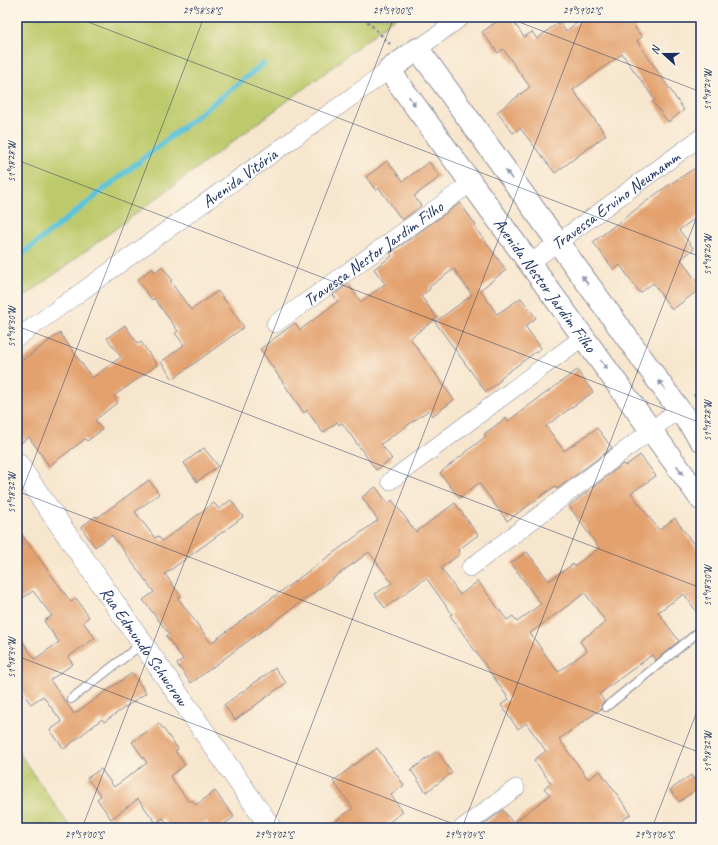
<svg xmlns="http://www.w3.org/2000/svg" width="718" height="845" viewBox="0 0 718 845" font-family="Caveat,sans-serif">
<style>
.green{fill:#bdca6c;stroke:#6c7c65}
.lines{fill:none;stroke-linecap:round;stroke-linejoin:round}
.stream{stroke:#5cc4d9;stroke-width:6}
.building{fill:#e3a16e;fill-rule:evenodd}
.service-casing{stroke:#898a96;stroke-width:10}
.minor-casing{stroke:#898a96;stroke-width:18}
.tertiary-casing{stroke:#898a96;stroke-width:22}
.secondary-casing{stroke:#898a96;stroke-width:24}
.path{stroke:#898a96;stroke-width:2.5;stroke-dasharray:3 3;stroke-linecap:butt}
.service{stroke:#fff;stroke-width:8}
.minor{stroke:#fff;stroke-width:17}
.tertiary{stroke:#fff;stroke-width:21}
.secondary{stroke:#fff;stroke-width:22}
.oneway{fill:#8d97ae}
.ticks{fill:none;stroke:#1b2f5e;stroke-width:1;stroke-opacity:0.45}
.labels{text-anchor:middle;stroke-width:3.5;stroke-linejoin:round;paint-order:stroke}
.street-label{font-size:17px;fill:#1b2f5e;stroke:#fcf5e5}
.neatline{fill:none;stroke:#1b2f5e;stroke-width:1.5}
.ticks-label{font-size:10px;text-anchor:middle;fill:#1b2f5e}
</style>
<rect width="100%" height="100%" fill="#fcf5e5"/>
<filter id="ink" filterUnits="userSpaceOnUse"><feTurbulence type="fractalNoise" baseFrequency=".025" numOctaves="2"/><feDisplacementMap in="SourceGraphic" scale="8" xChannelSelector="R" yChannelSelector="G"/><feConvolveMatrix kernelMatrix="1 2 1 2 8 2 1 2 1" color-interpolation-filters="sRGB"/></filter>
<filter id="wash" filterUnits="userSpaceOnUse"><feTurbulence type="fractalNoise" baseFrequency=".012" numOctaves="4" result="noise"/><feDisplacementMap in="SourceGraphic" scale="16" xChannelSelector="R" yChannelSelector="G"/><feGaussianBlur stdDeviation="0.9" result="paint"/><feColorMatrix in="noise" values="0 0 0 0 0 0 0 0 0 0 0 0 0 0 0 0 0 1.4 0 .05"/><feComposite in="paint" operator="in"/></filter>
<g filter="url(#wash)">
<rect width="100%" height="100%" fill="#f7e6ce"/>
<path class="green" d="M17,17h379l-79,62 -300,223z
M17,750l54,78h-54z"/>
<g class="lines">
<path class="stream" d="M17,258l246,-194"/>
</g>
<g id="blocks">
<path class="building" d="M503,17h7l14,20 8,-5 5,7 22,-17 7,9 19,-14h42l15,20 -5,4 47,69 -16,12 -15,-20 2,-2 -33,-46 -49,36 33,45 -51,38 -35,-45 -7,5 -16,-21 33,-25 -27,-38 -5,4 -16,-21z
M387,161l16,20 26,-19 11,15 -26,19 7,10 -19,14 -23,-32 -3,3 -10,-14z
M701,164v50l-22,16 15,19 -13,10 20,29 -29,22 -19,-27 -13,10 -20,-28 -6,5 -21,-28 67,-51z
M460,203l16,22 -2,1 32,44 -26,20 17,24 24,-16 15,20 -11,8 16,22 -41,30 1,2 -15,12 -51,-70 37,-27 -18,-26 -25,18 1,2 -9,7 16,22 -27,20 44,62 -22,16 -3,-6 -48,34 11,15 -16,11 -34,-47 -3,2 -2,-3 -14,11 -16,-23 -3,3 -44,-64 35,-26 5,7 38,-29 -5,-6 15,-11 13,18 24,-18 -11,-15 18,-13 -2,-3z
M162,266l10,14 -2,1 21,29 27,-19 26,36 -71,52 -12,-17 23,-17 -9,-12 3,-2 -24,-33 -2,2 -15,-20 15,-12 3,4z
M125,325l13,19 3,-2 16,23 -43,31 4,6 -23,18 7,10 -15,11 -2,-2 -36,27 -20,-29 -12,9v-82l43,-31 32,45 29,-21 -14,-19z
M577,370l16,22 -47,34 18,25 33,-23 15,20 -55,41 -2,-3 -48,35 -28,-38 -20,15 -19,-25 46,-37 -2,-2 22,-16 2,3z
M204,448l14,18 -21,16 -13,-19z
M640,455l16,21 -25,17 28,37 16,-12 26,37v63l-17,-24 -26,18 21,29 -23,19 -4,-5 -53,39 5,7 -3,4v4l-42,30 29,40 12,-8 31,43 -19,14h-133l24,-18 10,13 37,-28 -6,-7 7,-5 -17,-23 12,-9 -20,-28 -8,6 -17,-24 8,-6 -59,-84 2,-1 -26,-36 -41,30 -10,-14 17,-11 -23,-31 -178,131 -14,-19 6,-5 -17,-23 3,-2 -26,-34 11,-8 -42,-57 -17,12 -14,-20 15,-11 1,2 52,-38 10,14 -24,18 20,26 3,-2 4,5 52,-38 5,6 12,-9 12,17 -78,57 16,22 -3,2 33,45 167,-123 -16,-23 14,-10 12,17 4,-4 24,32 39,-29 23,32 -20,15 2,4 -19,14 19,27 18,-14 29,39 6,-4 4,6 24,-18 -30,-41 16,-11 22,29 24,-17 1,2 25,-18 -30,-42 54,-42 2,2zM585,593l21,29 -26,19 7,10 -29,21 -28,-39z
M17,528l54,74 5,-4 13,19 -6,5 12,16 -27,19 5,7 -23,16 24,34 58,-41 14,20 -42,29 -2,-3 -38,30 -14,-19 12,-8 -19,-26 -12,8 -14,-19v-51l18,25 24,-17 -15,-21 8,-5 -19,-25 -16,11z
M275,668l11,15 -51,37 -11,-15z
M159,723l19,26 -3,2 10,14 -15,11 19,26 3,-2 4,5 19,-14 19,26 -15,11h-8l-5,-7 -10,7h-26l-7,-10 -7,5 -18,-24 -27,20 -14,-20 4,-3 -14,-18 14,-9 13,18 33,-24 -15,-21z
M377,748l27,37 -13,10 12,17 -22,16h-55l27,-20 -20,-27z
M437,751l15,22 -26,19 -15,-22z
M691,775l8,12 -20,15 -9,-12z"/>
</g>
</g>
<g filter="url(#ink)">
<use href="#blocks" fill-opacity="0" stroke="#898a96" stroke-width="1"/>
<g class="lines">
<g class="service-casing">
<path id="service" d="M71,699l72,-56
M606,707l95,-77"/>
</g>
<g class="minor-casing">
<g id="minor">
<path d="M418,49l44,-32"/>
<path id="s1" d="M530,263l171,-126"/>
<path id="s2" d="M275,324l196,-141"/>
<path id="s3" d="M17,338l372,-268"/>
<path d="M390,481l193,-144"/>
<path d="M470,568l209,-159"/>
<path d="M462,828l54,-40"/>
</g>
</g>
<g class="tertiary-casing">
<g id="tertiary">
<path id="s4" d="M17,463l254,365"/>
</g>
</g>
<g class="secondary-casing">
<g id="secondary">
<path id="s5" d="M701,440l-283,-391 -29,21 312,429"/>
</g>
</g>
<path class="path" d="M363,17l27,27
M694,396l7,-7"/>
<use href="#service" class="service"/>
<use href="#minor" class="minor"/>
<use href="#tertiary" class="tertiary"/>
<use href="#secondary" class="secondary"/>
</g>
<defs><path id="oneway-solid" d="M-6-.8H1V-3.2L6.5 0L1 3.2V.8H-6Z"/></defs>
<g class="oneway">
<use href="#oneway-solid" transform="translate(412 101) rotate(54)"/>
<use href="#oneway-solid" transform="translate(509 175) rotate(-126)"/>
<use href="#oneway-solid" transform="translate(585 280) rotate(-126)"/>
<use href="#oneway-solid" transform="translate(604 365) rotate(54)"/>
<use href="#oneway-solid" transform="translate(662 385) rotate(-126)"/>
<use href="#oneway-solid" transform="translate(680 470) rotate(54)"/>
</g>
</g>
<path class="ticks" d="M75,17l626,240M506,17l195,75M17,160l684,263M17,326l684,262M17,491l684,262M17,504l187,-487M17,656l447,172M17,822l16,6M82,828l312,-811M272,828l312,-811M462,828l239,-622M652,828l49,-127"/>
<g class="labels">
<g class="street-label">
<text dy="6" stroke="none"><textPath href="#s3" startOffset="274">Avenida Vitória</textPath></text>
<text dy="6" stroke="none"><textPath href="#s1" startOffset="106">Travessa Ervino Neumamm</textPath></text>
<text dy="6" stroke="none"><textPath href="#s2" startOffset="121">Travessa Nestor Jardim Filho</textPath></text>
<text dy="6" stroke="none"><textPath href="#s5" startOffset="784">Avenida Nestor Jardim Filho</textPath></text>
<text dy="6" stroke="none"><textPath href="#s4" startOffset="223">Rua Edmundo Schwcrow</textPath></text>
</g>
</g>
<rect width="718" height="845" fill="none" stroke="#fcf5e5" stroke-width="44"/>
<g transform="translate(664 54) rotate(291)" stroke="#fcf5e5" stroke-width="3" paint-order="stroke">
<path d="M0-3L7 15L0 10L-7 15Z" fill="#1b2f5e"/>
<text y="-6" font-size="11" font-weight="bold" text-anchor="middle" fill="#1b2f5e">N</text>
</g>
<rect x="22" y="22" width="674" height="801" class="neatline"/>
<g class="ticks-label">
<text x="202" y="14">29°58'58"S</text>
<text x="392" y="14">29°59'00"S</text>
<text x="582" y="14">29°59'02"S</text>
<text transform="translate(707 90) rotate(-90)" y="4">51°18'24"W</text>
<text transform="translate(11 162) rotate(-90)" y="4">51°18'28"W</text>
<text transform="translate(707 255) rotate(-90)" y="4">51°18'26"W</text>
<text transform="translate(11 327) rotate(-90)" y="4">51°18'30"W</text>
<text transform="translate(707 421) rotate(-90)" y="4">51°18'28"W</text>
<text transform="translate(11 493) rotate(-90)" y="4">51°18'32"W</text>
<text transform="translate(707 586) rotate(-90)" y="4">51°18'30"W</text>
<text transform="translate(11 658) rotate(-90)" y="4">51°18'34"W</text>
<text transform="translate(707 752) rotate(-90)" y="4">51°18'32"W</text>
<text x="84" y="838">29°59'00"S</text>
<text x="274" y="838">29°59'02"S</text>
<text x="464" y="838">29°59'04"S</text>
<text x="654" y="838">29°59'06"S</text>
</g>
</svg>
